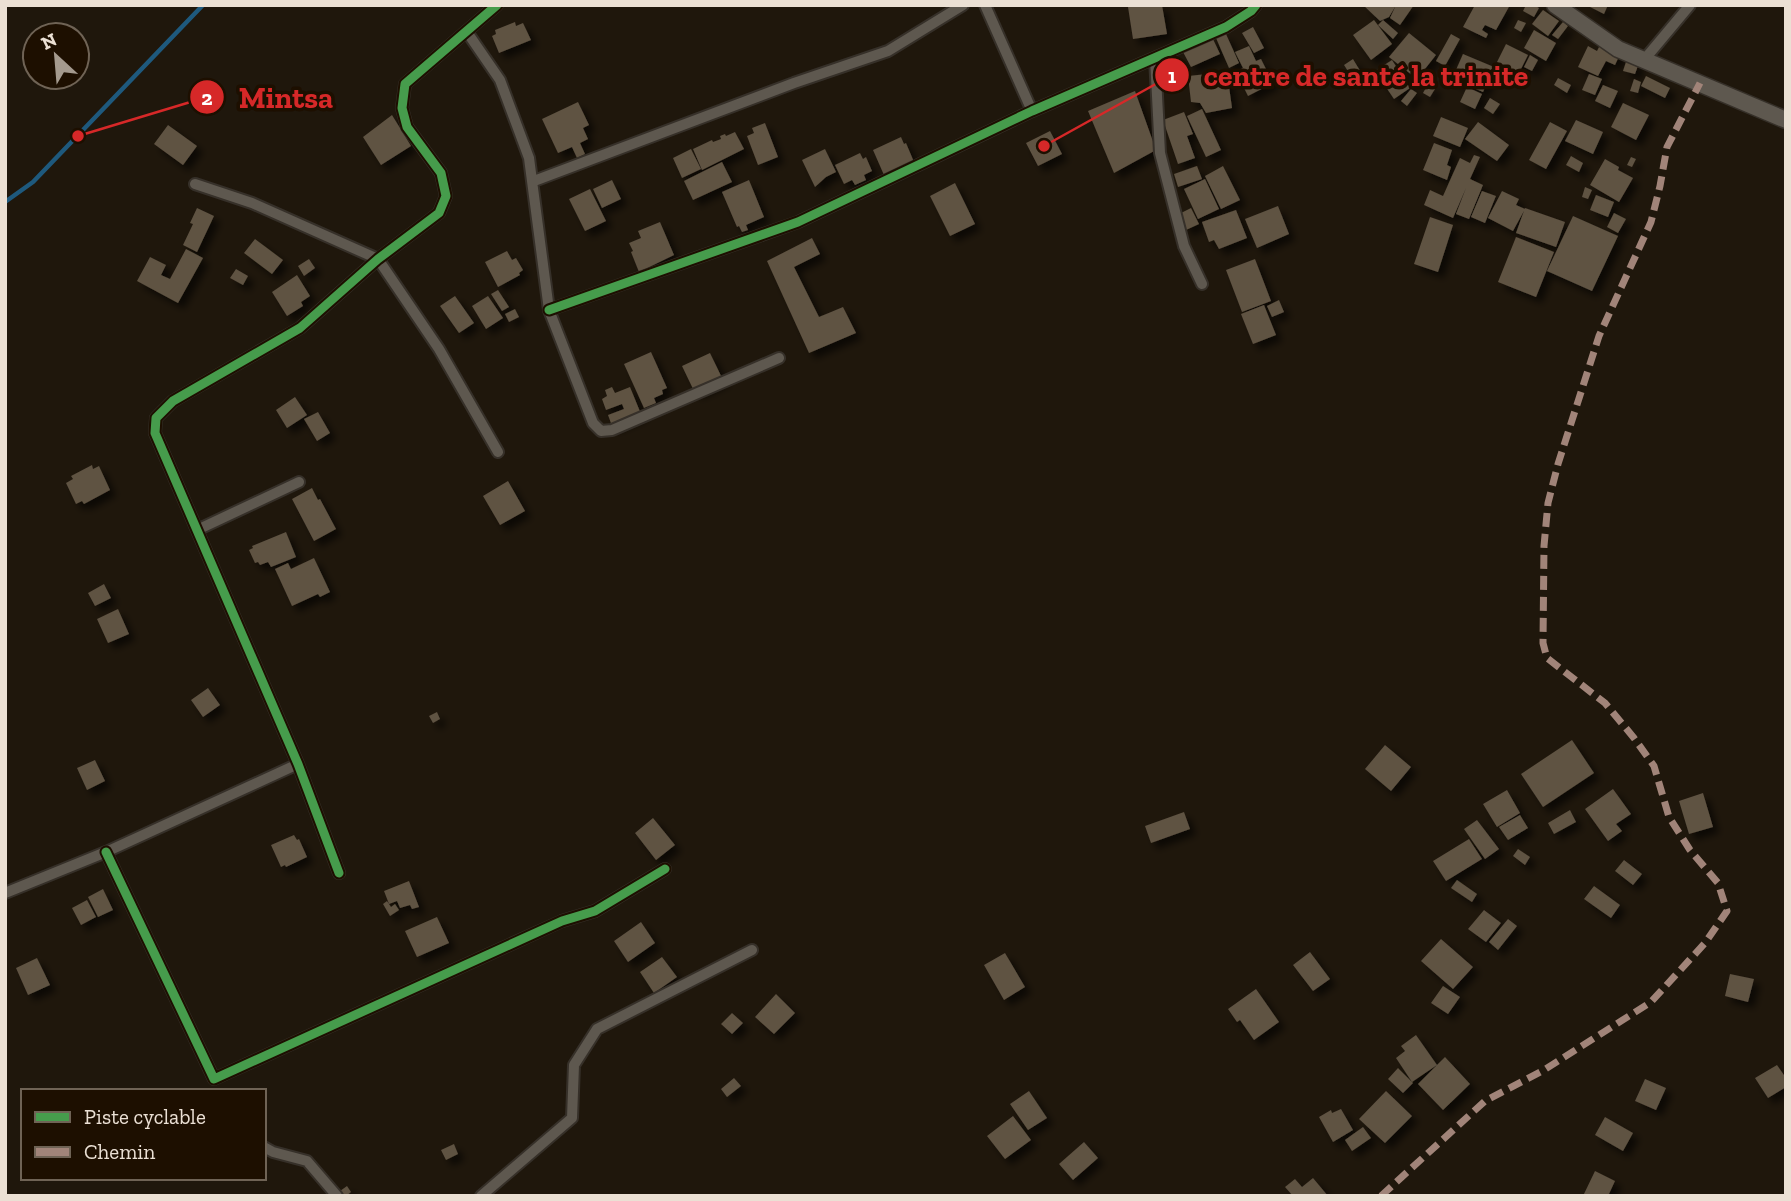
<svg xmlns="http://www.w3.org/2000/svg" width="1791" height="1201" viewBox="0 0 1791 1201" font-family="'Zilla Slab',serif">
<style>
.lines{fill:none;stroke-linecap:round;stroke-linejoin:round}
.stream{stroke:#1e597d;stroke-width:4.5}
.building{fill:#5e5242;filter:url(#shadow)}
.minor-casing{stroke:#363029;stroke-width:14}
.secondary-casing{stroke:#363029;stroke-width:19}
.minor{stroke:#5e584f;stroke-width:10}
.secondary{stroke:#5e584f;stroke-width:16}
.quiet{stroke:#a18479;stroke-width:7;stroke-dasharray:14 7;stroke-linecap:butt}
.cycleway-casing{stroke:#1d0f00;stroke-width:13}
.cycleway{stroke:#469c4c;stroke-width:9}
.leader{fill:none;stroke:#d62828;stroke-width:2.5}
.callout-dot{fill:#d62828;stroke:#1d0f00;stroke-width:2.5}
.mark-label{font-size:21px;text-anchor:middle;font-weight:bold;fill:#fff}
.callout-label{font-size:30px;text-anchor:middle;font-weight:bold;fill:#d62828;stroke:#1d0f00;stroke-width:7;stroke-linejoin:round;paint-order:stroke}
</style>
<defs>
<filter id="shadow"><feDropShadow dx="6" dy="6" stdDeviation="3.5" flood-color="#0009"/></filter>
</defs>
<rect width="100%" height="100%" fill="#1f170c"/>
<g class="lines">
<path class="stream" d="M5,202l28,-20 170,-177"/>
</g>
<path class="building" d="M1141,5h21l5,29 -34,5 -5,-32z
M1363,5h30l2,2 -6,10 -9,4z
M1396,5h18l-14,20 -10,-7z
M1475,5l19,1 16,-1 -14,25 -11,-5 -3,5 6,4 -2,4 -23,-11z
M1526,5h8l5,3 -5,9 -11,-6z
M1586,5h22l-4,9z
M1543,10l16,11 -11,15 -16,-12z
M1374,20l18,24 -21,16 -18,-25z
M1383,20l15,13 -5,6 -15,-14z
M1518,20l8,3 -5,9 -7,-4z
M515,22l1,4 7,-3 8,17 -32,13 -7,-17 4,-2 -1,-4z
M1563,22l5,4 -10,13 -6,-4z
M1253,27l11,21 -10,5 -12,-20z
M1534,30l22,13 -10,18 -22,-13z
M1409,33l27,22 -19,24 -28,-22z
M1226,34l13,29 -10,5 -13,-30z
M1451,34l9,5 -15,27 -9,-5z
M1213,39l7,15 -29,13 -8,-15z
M1601,43l20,9 -6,13 -9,-4 -8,15 -20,-9 10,-21 9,5z
M1506,44l22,11 -9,18 -22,-11z
M1249,46l7,15 5,-2 12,24 -25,13 -12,-24 7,-4 -8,-16z
M1463,54l31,13 -11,25 -31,-13z
M1530,55l8,5 -6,11 -8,-4z
M1353,59l9,15 -9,5 -9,-14z
M1627,59l12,4 -4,11 -12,-3z
M1392,60l18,28 -16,11 -19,-28z
M1227,72l5,36 -26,5 -6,-10 -9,-1 -3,-26z
M1589,74l13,5 -7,16 -13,-5z
M1646,76l24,12 -5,10 -24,-12z
M1558,78l13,7 -4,8 -13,-8z
M1634,79l7,3 -3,11 -8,-2z
M1428,84l7,5 -5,8 -7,-4z
M1603,85l15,6 -8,17 -15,-7z
M1467,87l15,7 -7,15 -15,-7z
M1411,89l6,4 -10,13 -6,-5z
M1135,91l21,59 -42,23 -26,-62z
M1490,98l10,6 -7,10 -9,-6z
M578,102l11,23 -6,3 5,11 -8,4 5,11 -8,4 -5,-11 -14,6 -16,-34z
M1623,103l26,12 -13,25 -25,-13z
M1202,109l19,41 -15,7 -19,-41z
M1184,112l9,22 -6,2 8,22 -17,6 -15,-44z
M392,115l19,31 -30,19 -18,-28z
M1441,117l27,11 -8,19 -27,-11z
M1576,120l27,12 -10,22 -28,-13z
M1478,122l31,23 -12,16 -32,-22z
M1550,122l17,9 -21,38 -17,-9z
M765,123l13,34 -20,8 -11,-29 7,-3 -2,-5z
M168,125l29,21 -14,19 -29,-21z
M1050,131l12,23 -24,12 -12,-23z
M735,132l9,17 -42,21 -9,-21 19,-9 1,2 8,-3 -1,-3 5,-2 1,2z
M901,137l3,7 2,-1 8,19 -30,13 -11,-25z
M1434,143l18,7 -5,15 4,2 -4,13 -24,-10z
M691,149l10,20 -19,9 -9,-20z
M825,149l11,23 -10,5 -11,10 -13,-27z
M860,153l3,6 3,-2 6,14 -8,4 2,5 -11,5 -3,-5 -8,4 -9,-19z
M1474,155l6,2 -10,22 13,6 -14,34 -13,-5 10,-26 -13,30 -29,-13 6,-15 13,6 17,-38 10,5z
M1571,156l12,7 -4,9 -13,-7z
M1631,157l5,2 -4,8 -5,-2z
M1605,159l14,8 -1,3 15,8 -14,24 -29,-17z
M722,162l10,20 -39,18 -9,-19z
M1197,166l5,13 -24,8 -4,-13z
M1223,166l17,34 -19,9 -16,-33z
M1205,179l14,30 -21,10 -14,-30z
M612,180l9,19 -19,9 -9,-19z
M749,180l15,37 -18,8 2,5 -6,2 -3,-6 -2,1 -15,-35z
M955,183l20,41 -25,12 -20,-40z
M1585,187l7,3 -4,9 -6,-2z
M590,189l16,32 -21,10 -16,-32z
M1482,191l14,5 -11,27 -14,-6z
M1502,191l17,8 -3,6 9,4 -12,22 -25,-13z
M1596,195l18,7 -6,15 -18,-7z
M1278,206l11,28 -32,14 -12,-29z
M197,208l17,8 -17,36 -14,-7 10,-21 -3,-1z
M1191,208l8,16 -13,6 -7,-16z
M1525,208l40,14 -9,25 -40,-14z
M1236,210l11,28 -28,11 -5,-9 -5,2 -7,-20z
M1614,213l12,6 -8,14 -11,-6z
M1573,216l45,20 -26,55 -45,-20z
M1430,217l23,8 -15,47 -24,-8z
M660,222l14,33 -35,17 -8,-20 2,-1 -4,-8 12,-5 -3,-7z
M1516,237l38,15 -18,45 -38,-15z
M812,238l8,16 -26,13 25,50 24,-10 13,26 -47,20 -42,-92z
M255,239l28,21 -11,14 -28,-21z
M186,249l17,9 -25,45 -41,-22 13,-24 16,8 -5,10 9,4z
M507,251l5,9 4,-2 7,12 -4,3 1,2 -22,12 -13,-25z
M309,259l6,9 -11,8 -6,-10z
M1255,259l16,42 -29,11 -16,-42z
M236,269l12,7 -5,9 -13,-7z
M297,275l13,21 -9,6 2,4 -16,10 -15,-24z
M498,290l11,17 -7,4 -11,-17z
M455,296l19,27 -15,10 -19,-27z
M488,296l15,22 -17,11 -14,-23z
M1279,300l5,12 -12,5 -5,-11z
M1264,305l12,30 -23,9 -12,-30z
M515,309l4,8 -10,5 -4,-8z
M651,352l16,36 -5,2 1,4 -9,4 2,5 -12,5 -20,-44z
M710,353l13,27 -28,13 -13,-27z
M612,387l3,6 15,-6 11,27 -29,12 -4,-11 16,-6 -2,-5 -16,6 -4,-11 5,-3 -2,-6z
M295,397l12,18 -20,13 -11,-18z
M318,412l12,21 -13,8 -13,-22z
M92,465l1,4 6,-3 11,24 -26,14 -2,-3 -6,3 -10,-21 7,-4 -2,-3z
M508,481l17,30 -25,14 -17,-29z
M312,488l6,12 2,-1 16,30 -22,12 -22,-42z
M286,532l10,25 -25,10 -3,-5 -8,3 -2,-3 -3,1 -6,-13 4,-2 -1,-2z
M314,558l16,34 -10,5 -2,-3 -26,12 -17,-37 13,-6 3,6z
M104,584l7,14 -16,8 -7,-13z
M118,609l11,25 -21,9 -11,-24z
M208,688l12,17 -17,12 -12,-17z
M437,712l3,7 -7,4 -4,-7z
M1572,740l22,33 -51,34 -22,-33z
M1385,745l26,22 -20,24 -26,-22z
M95,760l10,21 -18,9 -10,-22z
M1613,789l18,25 -15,10 6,7 -14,10 -23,-32z
M1507,790l13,23 -23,14 -14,-23z
M1703,793l10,34 -24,7 -10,-33z
M1570,810l6,12 -22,12 -6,-11z
M1184,812l6,17 -39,14 -6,-17z
M1520,815l8,13 -20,12 -9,-13z
M653,818l22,27 -19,15 -21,-27z
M1477,820l22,29 -14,10 -21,-30z
M294,835l3,5 2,-1 8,18 -21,10 -1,-2 -4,2 -10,-22z
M1469,839l13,20 -36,22 -13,-20z
M1518,849l12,8 -5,8 -12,-9z
M1624,860l18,14 -9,11 -18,-14z
M1457,880l20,14 -5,8 -21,-14z
M409,881l10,26 -7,2 -2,-4 -10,3 -3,-7 -8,3 -5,-13z
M1594,886l26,19 -9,13 -27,-19z
M103,889l10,21 -15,7 -10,-20z
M87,900l9,17 -15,8 -9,-17z
M387,901l4,6 4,-3 4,6 -9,6 -7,-12z
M1484,910l17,13 -15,19 -18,-13z
M437,917l12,26 -32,14 -12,-26z
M1508,919l9,7 -19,24 -9,-8z
M641,922l14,21 -27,19 -14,-21z
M1441,939l32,28 -20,22 -32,-28z
M1310,952l20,27 -17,12 -20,-26z
M1005,953l20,34 -21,13 -20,-35z
M662,957l15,20 -23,16 -14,-21z
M37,958l13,27 -22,10 -12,-27z
M1730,974l24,5 -6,23 -23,-6z
M1443,986l17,11 -12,17 -17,-11z
M1256,989l23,33 -25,18 -14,-20 -3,2 -9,-13z
M776,994l19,19 -21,21 -19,-17z
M732,1013l11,10 -11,11 -11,-10z
M1416,1035l21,30 -25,17 -16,-24 9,-7 -4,-5z
M1445,1057l25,27 -27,26 -25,-26z
M1777,1065l9,13v9l-18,11 -13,-20z
M1398,1068l15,15 -10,10 -15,-14z
M734,1078l7,8 -14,11 -6,-8z
M1645,1079l21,9 -10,22 -21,-9z
M1029,1091l18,27 -19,12 -18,-26z
M1386,1091l26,25 -27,27 -26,-24z
M1341,1109l12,21 -20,12 -14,-25 12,-7 1,3z
M1013,1116l18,24 -26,19 -18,-23z
M1605,1117l28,16 -10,18 -28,-16z
M1363,1127l8,11 -19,13 -7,-11z
M1084,1142l14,16 -25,22 -14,-16z
M454,1144l4,10 -12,6 -5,-10z
M1595,1171l20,10 -7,15h-25z
M1313,1178l15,18h-35l-8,-9 10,-8 7,8z
M347,1186l4,6 -5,4h-3l-3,-5z"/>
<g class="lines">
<g class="minor-casing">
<path id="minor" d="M985,5l47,106
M467,32l33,48 29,78 20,152 44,113 8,8 11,-1 167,-72
M1155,58l5,95 24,93 18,38
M1644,60l46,-55
M534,181l260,-98 94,-32 75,-46
M195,184l57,19 126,56 61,90 59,103
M549,310l249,-88 234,-111 194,-84 25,-16 5,-6
M197,530l102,-48
M106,852l108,227 348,-158 33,-10 70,-42
M339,873l-41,-109 -143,-331 1,-15 17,-17 127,-73 78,-69 61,-46 7,-17 -5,-23 -34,-46 -5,-19 3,-24 92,-79
M5,893l101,-41 192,-88
M264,1147l9,5 34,9 30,35
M481,1196l91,-78 2,-53 23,-36 155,-79"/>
</g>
<g class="secondary-casing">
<path id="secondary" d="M1555,5l63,44 168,71"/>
</g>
<use href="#minor" class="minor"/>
<use href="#secondary" class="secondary"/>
<path class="quiet" d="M1381,1196l104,-95 59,-31 107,-68 54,-59 22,-32 -9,-28 -28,-33 -21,-33 -15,-51 -20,-28 -29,-35 -58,-45 -4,-15 1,-97 4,-43 10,-39 41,-128 52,-114 9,-36 7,-39 33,-64"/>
<g class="cycleway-casing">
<path id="cycleway" d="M549,310l249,-88 234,-111 194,-84 25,-16 5,-6
M106,852l108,227 348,-158 33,-10 70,-42
M339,873l-41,-109 -143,-331 1,-15 17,-17 127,-73 78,-69 61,-46 7,-17 -5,-23 -34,-46 -5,-19 3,-24 92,-79"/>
</g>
<use href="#cycleway" class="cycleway"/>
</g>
<path class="leader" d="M1044 146L1172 75M78 136L207 97"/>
<g class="callout-dot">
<circle cx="1044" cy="146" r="7"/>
<circle cx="78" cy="136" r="7"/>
<circle cx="1172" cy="75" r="18"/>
<circle cx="207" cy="97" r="18"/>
</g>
<g class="mark-label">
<text x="1172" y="83">1</text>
<text x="207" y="105">2</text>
</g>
<g class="callout-label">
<text x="1366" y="86">centre de santé la trinite</text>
<text x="286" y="108">Mintsa</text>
</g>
<rect width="1791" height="1201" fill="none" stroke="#ebe0d4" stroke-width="14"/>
<rect x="21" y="1089" width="245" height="91" fill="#1d0f00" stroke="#6f6355" stroke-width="2"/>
<rect x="35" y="1112" width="35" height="10" fill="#469c4c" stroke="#6f6355" stroke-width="2"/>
<text x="84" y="1124" font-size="21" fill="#ebe0d4">Piste cyclable</text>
<rect x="35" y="1147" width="35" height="10" fill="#a18479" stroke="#6f6355" stroke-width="2"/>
<text x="84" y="1159" font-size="21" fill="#ebe0d4">Chemin</text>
<g transform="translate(56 56) rotate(334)"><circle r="33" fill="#1d0f00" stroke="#6f6355" stroke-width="2"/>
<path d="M0-5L12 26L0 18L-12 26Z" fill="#a49a8e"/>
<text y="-10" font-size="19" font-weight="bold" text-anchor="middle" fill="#ebe0d4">N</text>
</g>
</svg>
